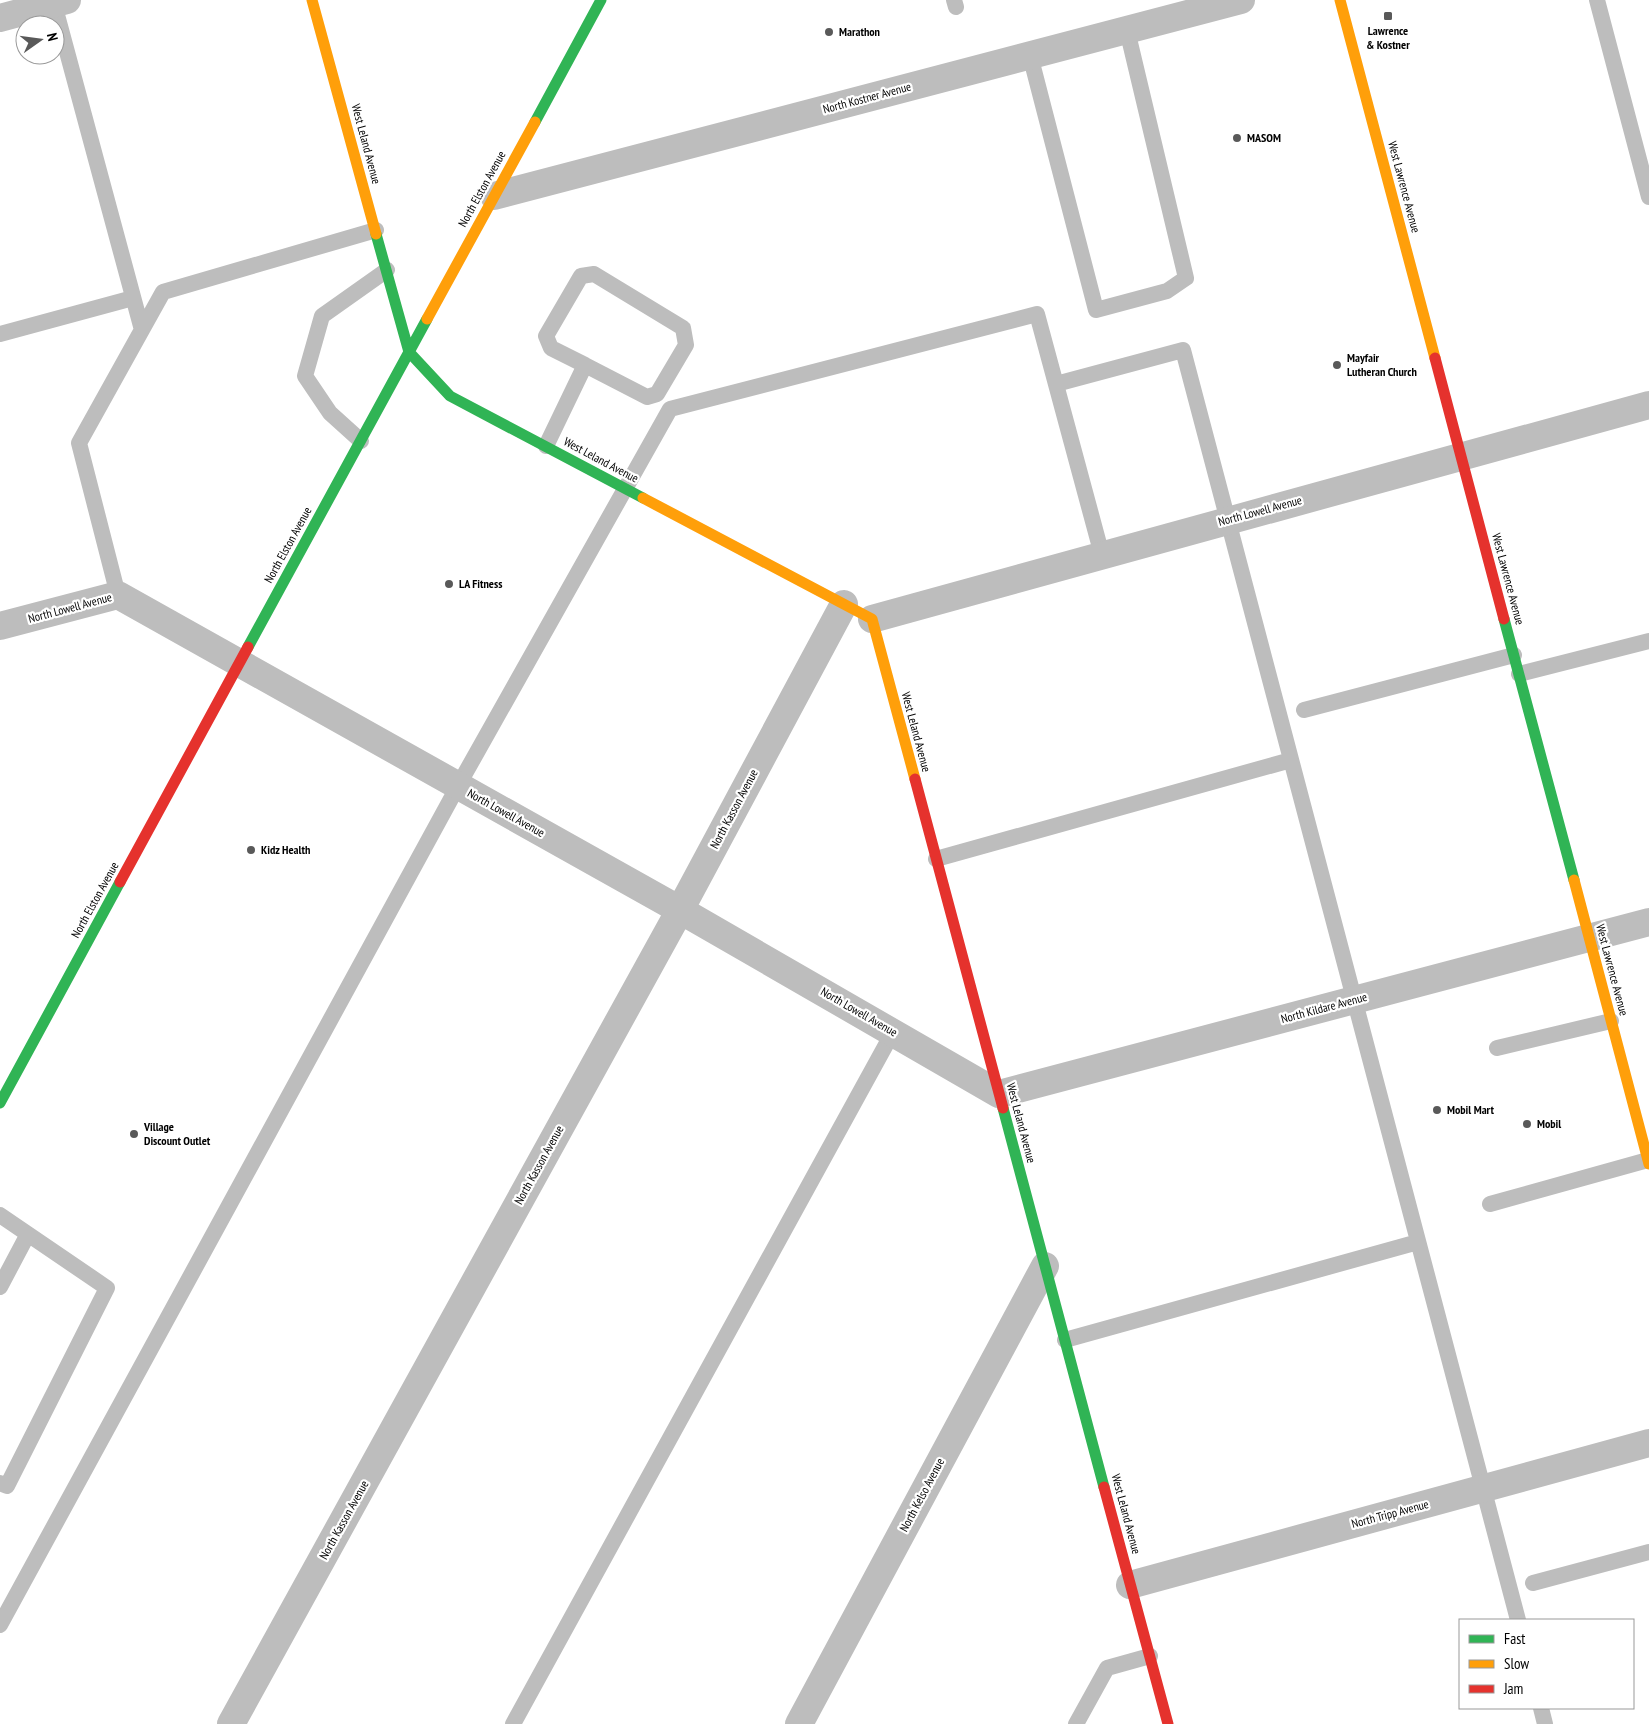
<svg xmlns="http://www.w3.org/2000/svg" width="1649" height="1724" viewBox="0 0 1649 1724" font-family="'PT Sans Narrow',sans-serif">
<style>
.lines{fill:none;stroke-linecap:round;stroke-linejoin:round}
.lane{stroke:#bdbdbd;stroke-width:16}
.street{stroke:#bdbdbd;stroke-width:28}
.fast{stroke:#30b455;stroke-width:11}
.slow{stroke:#ff9f0a;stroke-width:11}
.jam{stroke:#e5322d;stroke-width:11}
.poi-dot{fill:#595959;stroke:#fff;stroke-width:2}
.labels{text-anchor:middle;stroke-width:4.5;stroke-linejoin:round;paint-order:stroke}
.poi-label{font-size:12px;font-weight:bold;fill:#000;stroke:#fff;text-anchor:start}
.street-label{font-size:12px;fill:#000;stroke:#fff}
</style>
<rect width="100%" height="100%" fill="#fff"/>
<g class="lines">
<path class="lane" d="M53,0l89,330
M954,0l2,7
M1597,0l52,197
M1030,55l66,255 71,-19 19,-13 -59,-248
M0,334l133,-36
M1056,384l127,-34 335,1270
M361,441l-31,-28 -25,-37 17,-60 65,-46
M546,446l39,-81 -34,-17 -5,-12 35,-60 13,-2 89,54 3,17 -29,49 -10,3 -62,-32
M118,595l-39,-152 84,-151 213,-62
M1519,674l130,-33
M1304,710l210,-55
M936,859l355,-99
M1497,1048l114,-27
M1490,1204l158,-44
M0,1215l107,73 -100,198 -7,-3
M0,1287l28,-53
M1065,1340l353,-98
M1533,1583l116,-31
M0,1625l458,-839 212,-377 367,-95 65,241
M1541,1708l4,16
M513,1724l380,-692
M1076,1724l31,-56 43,-12"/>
<path class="street" d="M0,18l67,-18
M494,196l747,-196
M872,619l777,-214
M0,626l118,-31 562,315 319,184 650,-172
M1130,1585l519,-142
M231,1724l449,-814 164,-306
M799,1724l246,-458"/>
<path class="fast" d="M535,122l66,-122
M376,234l33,118 41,44 193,102
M1504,619l70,261
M248,647l179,-328
M0,1103l120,-221
M1003,1108l101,379"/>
<path class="slow" d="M312,0l64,234
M1340,0l95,358
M427,319l108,-197
M643,498l229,121 43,160
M1574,880l75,284"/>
<path class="jam" d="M1435,358l69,261
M915,779l88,329
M120,882l128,-235
M1104,1487l64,237"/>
</g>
<g class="poi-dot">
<rect x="1383" y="11" width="10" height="10" rx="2.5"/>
<circle cx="829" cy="32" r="5"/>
<circle cx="1237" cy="138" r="5"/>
<circle cx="1337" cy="365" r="5"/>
<circle cx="449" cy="584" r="5"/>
<circle cx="251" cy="850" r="5"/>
<circle cx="1437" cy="1110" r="5"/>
<circle cx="1527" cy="1124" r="5"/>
<circle cx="134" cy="1134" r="5"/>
</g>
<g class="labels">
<g class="poi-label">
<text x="1388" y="35" text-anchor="middle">Lawrence<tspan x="1388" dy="14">&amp; Kostner</tspan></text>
<text x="839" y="36">Marathon</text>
<text x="1247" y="142">MASOM</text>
<text x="1347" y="362">Mayfair<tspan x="1347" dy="14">Lutheran Church</tspan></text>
<text x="459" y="588">LA Fitness</text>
<text x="261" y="854">Kidz Health</text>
<text x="1447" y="1114">Mobil Mart</text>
<text x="1537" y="1128">Mobil</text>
<text x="144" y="1131">Village<tspan x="144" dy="14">Discount Outlet</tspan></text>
</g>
<g class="street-label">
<text transform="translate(867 98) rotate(-15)" y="4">North Kostner Avenue</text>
<text transform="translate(366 144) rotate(75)" y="4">West Leland Avenue</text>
<text transform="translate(1404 187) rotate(75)" y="4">West Lawrence Avenue</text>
<text transform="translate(482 189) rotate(-61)" y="4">North Elston Avenue</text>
<text transform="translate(601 460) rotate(28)" y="4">West Leland Avenue</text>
<text transform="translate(1260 511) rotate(-15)" y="4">North Lowell Avenue</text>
<text transform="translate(288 545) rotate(-61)" y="4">North Elston Avenue</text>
<text transform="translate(1508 579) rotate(75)" y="4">West Lawrence Avenue</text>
<text transform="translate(70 608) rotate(-15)" y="4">North Lowell Avenue</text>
<text transform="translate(916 732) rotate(75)" y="4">West Leland Avenue</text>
<text transform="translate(734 809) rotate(-62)" y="4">North Kasson Avenue</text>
<text transform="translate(506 813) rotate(29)" y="4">North Lowell Avenue</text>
<text transform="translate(95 900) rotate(-61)" y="4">North Elston Avenue</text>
<text transform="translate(1612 970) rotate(75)" y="4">West Lawrence Avenue</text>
<text transform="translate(1324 1008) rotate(-15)" y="4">North Kildare Avenue</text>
<text transform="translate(859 1012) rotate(30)" y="4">North Lowell Avenue</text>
<text transform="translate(1021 1123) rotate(75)" y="4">West Leland Avenue</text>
<text transform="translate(539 1165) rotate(-61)" y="4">North Kasson Avenue</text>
<text transform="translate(922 1495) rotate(-62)" y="4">North Kelso Avenue</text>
<text transform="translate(1126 1514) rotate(75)" y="4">West Leland Avenue</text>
<text transform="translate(1390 1514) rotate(-15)" y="4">North Tripp Avenue</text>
<text transform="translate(344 1520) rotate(-61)" y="4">North Kasson Avenue</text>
</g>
</g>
<rect x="1459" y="1619" width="175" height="90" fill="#ffffff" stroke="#999999"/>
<rect x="1469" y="1635" width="25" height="8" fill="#30b455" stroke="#999999"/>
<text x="1504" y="1644" font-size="15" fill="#000000">Fast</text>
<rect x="1469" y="1660" width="25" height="8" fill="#ff9f0a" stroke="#999999"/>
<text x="1504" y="1669" font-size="15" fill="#000000">Slow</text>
<rect x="1469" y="1685" width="25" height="8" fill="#e5322d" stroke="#999999"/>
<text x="1504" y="1694" font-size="15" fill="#000000">Jam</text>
<g transform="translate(40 40) rotate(76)"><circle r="24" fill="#ffffff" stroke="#999999"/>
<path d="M0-4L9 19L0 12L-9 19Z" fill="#595959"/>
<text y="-8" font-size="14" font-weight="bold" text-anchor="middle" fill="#000000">N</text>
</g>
</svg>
